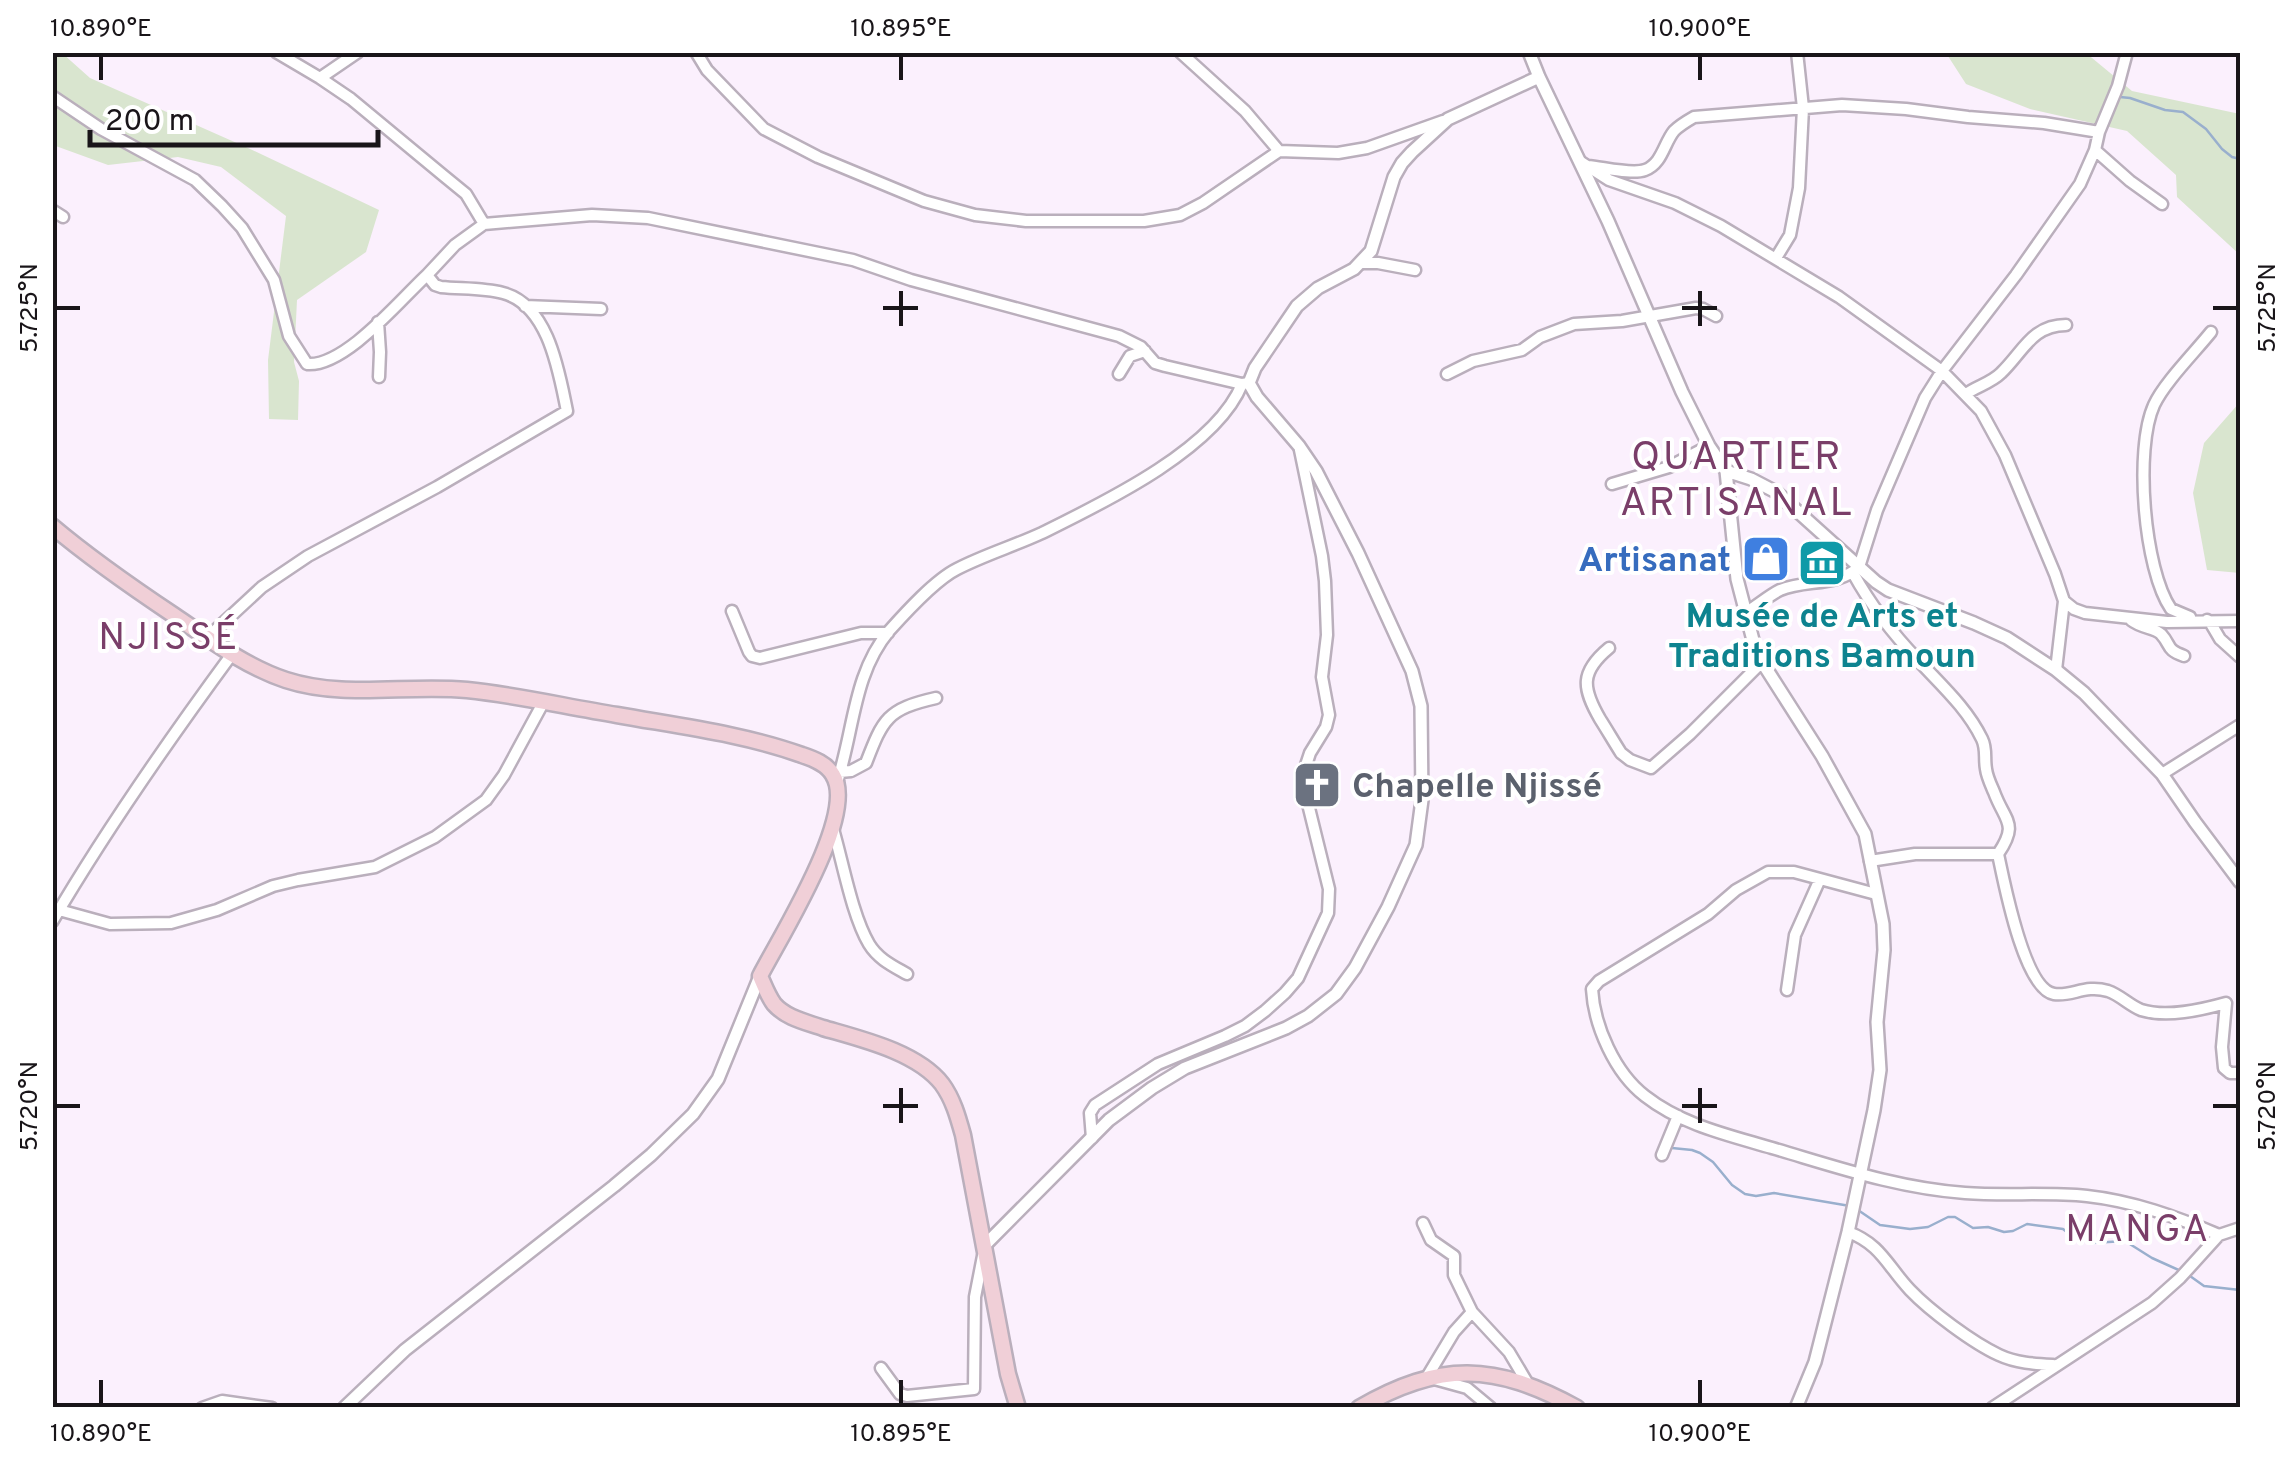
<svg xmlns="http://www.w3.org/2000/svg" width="2293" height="1460" viewBox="0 0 2293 1460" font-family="Overpass,sans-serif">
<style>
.green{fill:#d9e5cf}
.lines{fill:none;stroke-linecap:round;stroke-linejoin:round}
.stream{stroke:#99afcd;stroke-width:2.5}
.minor-casing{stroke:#baafbc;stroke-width:15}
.tertiary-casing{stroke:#baafbc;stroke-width:16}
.secondary-casing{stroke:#baafbc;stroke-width:19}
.minor{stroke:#fff;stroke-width:10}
.tertiary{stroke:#fff;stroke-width:11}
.secondary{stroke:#f0cfd7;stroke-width:14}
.ticks{fill:none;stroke:#191519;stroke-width:4}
.labels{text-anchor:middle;stroke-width:8;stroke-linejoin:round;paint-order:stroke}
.shop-label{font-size:35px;font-weight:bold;fill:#366cbe;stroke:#fff;text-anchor:end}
.culture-label{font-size:35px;font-weight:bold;fill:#0d838f;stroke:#fff}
.worship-label{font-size:35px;font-weight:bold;fill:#5b616d;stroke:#fff;text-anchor:start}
.neighbourhood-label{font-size:38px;letter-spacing:2.5px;fill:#7a3e69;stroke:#fff}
.quarter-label{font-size:40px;letter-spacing:2.5px;fill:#7a3e69;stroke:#fff}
.neatline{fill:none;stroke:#191519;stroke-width:4}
.ticks-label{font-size:25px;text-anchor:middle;fill:#191519}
</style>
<rect width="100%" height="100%" fill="#fbf0fd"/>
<path class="green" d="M53,53h9l28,25 158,70 131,62 -13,42 -69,48 -3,62 5,19 -1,39 -29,-1 -1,-59 18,-144 -65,-49 -43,-10 -70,8 -55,-20z
M1946,53h140l46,38 108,23v141l-63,-58 -1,-22 -49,-44 -97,-22 -64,-25z
M2240,402v171l-33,-3 -14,-77 11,-50z"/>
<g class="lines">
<path class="stream" d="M2120,97l10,1 35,12 18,2 23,17 16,20 10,8 8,2
M1672,1148l20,2 8,3 13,9 19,23 13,9 11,2 18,-3 76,13
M1858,1210l22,15 30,4 18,-2 20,-10h7l18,11 15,-1 16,5 9,-1 14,-7 36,5 10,8 19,6 33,-2 27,17 31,14
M2190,1276l14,10 36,4"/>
<g class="minor-casing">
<path id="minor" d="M696,52l11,18 57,59 54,28 106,44 51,14 51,6h118l36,-6 23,-12 76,-52 59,2 29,-5 76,-27
M1180,52l65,59 34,40
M320,78l38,-26
M52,96l49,33 94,51 27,26 20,22 32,52 15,56 18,28c38,3 93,-64 120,-89
M2095,150l35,31 32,23
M1581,162l28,18 66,23 46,23 118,71 103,74 39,40 24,44 50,119 9,27 10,8 11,4 82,9 73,-1
M1588,166c14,1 44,9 57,4 17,-6 19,-27 29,-39 6,-6 13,-10 20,-14l148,-12 64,4 62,8 76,6 55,9
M52,210l11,7
M484,224l108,-9 56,3 205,42 58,20 208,56 22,11 14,16 10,3 77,18 7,-1
M1776,258l14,-23 9,-47 4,-80 -6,-56
M1362,263h16l37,7
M525,306l76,3
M378,322l2,30 -1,25
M1119,374l11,-18 15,-5
M1447,374l26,-13 49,-11 18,-13 34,-13 48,-3 74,-13 7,1 13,7
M1966,394c11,-8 25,-11 35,-21 22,-21 31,-48 65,-48
M1612,484l57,-17 40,-21
M1853,573c17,31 40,61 65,87 23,25 49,48 64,79 5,10 2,19 4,30 1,8 5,16 8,23 11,30 25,31 4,62
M732,611l17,41 3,4 8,2 101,-25h27
M1745,613c12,-7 23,-17 35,-23 26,-11 57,-3 79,-23l18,-57 48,-112 17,-27 74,-96 64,-91 15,-34 4,-18 19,-46 9,-34
M2190,617l-19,-8c-27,-39 -37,-160 -17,-204 10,-22 41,-53 57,-73
M2131,620c10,8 24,8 30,14 11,12 4,15 23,22
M2207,620l3,2 10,17 20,18
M207,638l55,-51 46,-31 129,-69 130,-76c-8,-38 -18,-106 -64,-118 -19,-5 -42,-4 -62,-6l-6,-2 -8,-10 28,-30 29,-21 -18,-30 -22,-18 -93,-77 -31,-21 -44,-26
M1609,648c-29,24 -27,40 -9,71 7,11 14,23 21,34l9,7 21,8 39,-34 72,-72
M2056,670l8,-69
M840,772l11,-1 15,-8c17,-44 21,-54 70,-65
M2162,774l78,-49
M837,782c17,-51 16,-108 52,-151 17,-19 46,-51 68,-62 27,-14 57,-23 85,-36 61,-30 174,-84 200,-149
M833,829c10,34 19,86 36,115 9,15 24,22 38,30
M1870,861l45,-7h83c6,28 26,135 56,140 18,3 31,-10 54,-3 12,4 21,14 33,19 26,8 60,0 85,-7l-4,44 2,21 6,5h10
M1876,894l-82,-22h-26l-32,18 -28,24 -109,67 -7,8c2,37 23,84 53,107 37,29 83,39 127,52 65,19 125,40 193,45 40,3 82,-1 122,3 46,5 90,21 132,39
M59,910l51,14 61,-1 46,-13 56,-24 25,-6 77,-13 60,-30 51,-37 18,-25 39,-72
M52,922c55,-94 116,-181 180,-268
M1787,990l8,-55 25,-56
M1092,1138l-2,-25 5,-8 63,-41 67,-28 20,-10 20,-15 20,-18 13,-15 30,-65 1,-24 -21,-85 -3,-22 1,-17 4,-12 16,-26 3,-12 -7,-38 5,-42 -2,-54 -3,-25 -22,-106
M1662,1155l16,-39
M1423,1223l8,17 23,16v19l18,37 -18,20 -27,45 40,11 24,20
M1848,1232c33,12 40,35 62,58 20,21 63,53 89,65 17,8 36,9 54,10
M1472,1312l37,40 19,32
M881,1368l19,26 7,2 67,-7 1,-92 8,-41
M202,1408l20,-7 50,7
M1992,1408l160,-105 28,-25 39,-43 21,-7"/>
</g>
<g class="tertiary-casing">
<path id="tertiary" d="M1529,52l10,25 69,144 74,171 27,54 17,25 25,8 25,13 100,90 12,8 86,33 33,15 49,32 28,23 78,81 33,48 45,60
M1726,471l11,108 17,65 8,18 60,94 43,78 18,90 1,26 -7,72 3,48 -6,40 -26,122 -33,130 -19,46
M985,1245l124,-125 43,-32 33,-20 101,-40 22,-12 28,-22 19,-26 33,-61 28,-62 6,-45 -1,-94 -9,-35 -54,-118 -42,-82 -17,-25 -42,-49 -8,-14 6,-15 42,-62 21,-18 36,-19 17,-18 23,-74 8,-14 10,-11 36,-33 91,-42
M344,1408l61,-58 209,-164 37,-31 42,-41 25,-35 42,-103"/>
</g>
<g class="secondary-casing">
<path id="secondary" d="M52,526c39,33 81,62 123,90 34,23 71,51 111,64 58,19 122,4 181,10 50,5 100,17 150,25 61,11 127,19 185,40 12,4 25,9 31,20 25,39 -53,162 -73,201 4,9 8,20 14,28 12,14 32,18 49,24 38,11 94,24 119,56 11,15 16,33 21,51l45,239 10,34
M1359,1408c81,-47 136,-45 218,0"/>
</g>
<use href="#minor" class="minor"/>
<use href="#tertiary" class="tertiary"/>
<use href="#secondary" class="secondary"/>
</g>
<path class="ticks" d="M101,55v25M901,55v25M1700,55v25M901,291v35M1700,291v35M55,308h25M883,308h35M1682,308h35M2213,308h25M901,1088v35M1700,1088v35M55,1106h25M883,1106h35M1682,1106h35M2213,1106h25M101,1380v25M901,1380v25M1700,1380v25"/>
<defs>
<g id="shop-square" transform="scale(2.5)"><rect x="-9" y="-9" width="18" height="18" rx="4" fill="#3f7fe0" stroke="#fff"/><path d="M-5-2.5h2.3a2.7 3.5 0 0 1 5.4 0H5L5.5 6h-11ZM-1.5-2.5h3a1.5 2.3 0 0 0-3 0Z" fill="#fff"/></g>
<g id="museum-square" transform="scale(2.5)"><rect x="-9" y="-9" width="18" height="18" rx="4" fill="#0f9aa8" stroke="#fff"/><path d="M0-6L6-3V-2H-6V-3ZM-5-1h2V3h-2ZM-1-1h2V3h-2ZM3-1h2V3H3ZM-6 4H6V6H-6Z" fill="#fff"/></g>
<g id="church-square" transform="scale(2.5)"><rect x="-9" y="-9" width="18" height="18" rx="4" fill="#6b7280" stroke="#fff"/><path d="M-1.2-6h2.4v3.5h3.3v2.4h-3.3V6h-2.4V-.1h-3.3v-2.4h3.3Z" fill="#fff"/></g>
</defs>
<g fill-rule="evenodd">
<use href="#shop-square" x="1766" y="559"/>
<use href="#museum-square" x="1822" y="563"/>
<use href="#church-square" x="1317" y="785"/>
</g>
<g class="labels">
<g class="shop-label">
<text x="1731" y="571">Artisanat</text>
</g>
<g class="culture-label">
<text x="1822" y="627">Musée de Arts et<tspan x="1822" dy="40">Traditions Bamoun</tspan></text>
</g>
<g class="worship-label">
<text x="1352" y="797">Chapelle Njissé</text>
</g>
<g class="neighbourhood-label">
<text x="169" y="649">NJISSÉ</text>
<text x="2138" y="1241">MANGA</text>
</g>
<g class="quarter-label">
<text x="1737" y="469">QUARTIER<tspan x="1737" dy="46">ARTISANAL</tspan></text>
</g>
</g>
<rect width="2293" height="1460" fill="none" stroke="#ffffff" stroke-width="110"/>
<path d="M90 130v15h288v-15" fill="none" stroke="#191519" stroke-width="5"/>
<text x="105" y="130" font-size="30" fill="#191519" stroke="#ffffff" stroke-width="8" paint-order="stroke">200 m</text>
<rect x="55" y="55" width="2183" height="1350" class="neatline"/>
<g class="ticks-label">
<text x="101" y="36">10.890°E</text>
<text x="901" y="36">10.895°E</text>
<text x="1700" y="36">10.900°E</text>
<text transform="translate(28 308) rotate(-90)" y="9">5.725°N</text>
<text transform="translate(2266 308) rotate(-90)" y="9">5.725°N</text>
<text transform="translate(28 1106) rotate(-90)" y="9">5.720°N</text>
<text transform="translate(2266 1106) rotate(-90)" y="9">5.720°N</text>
<text x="101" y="1441">10.890°E</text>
<text x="901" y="1441">10.895°E</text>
<text x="1700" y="1441">10.900°E</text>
</g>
</svg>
